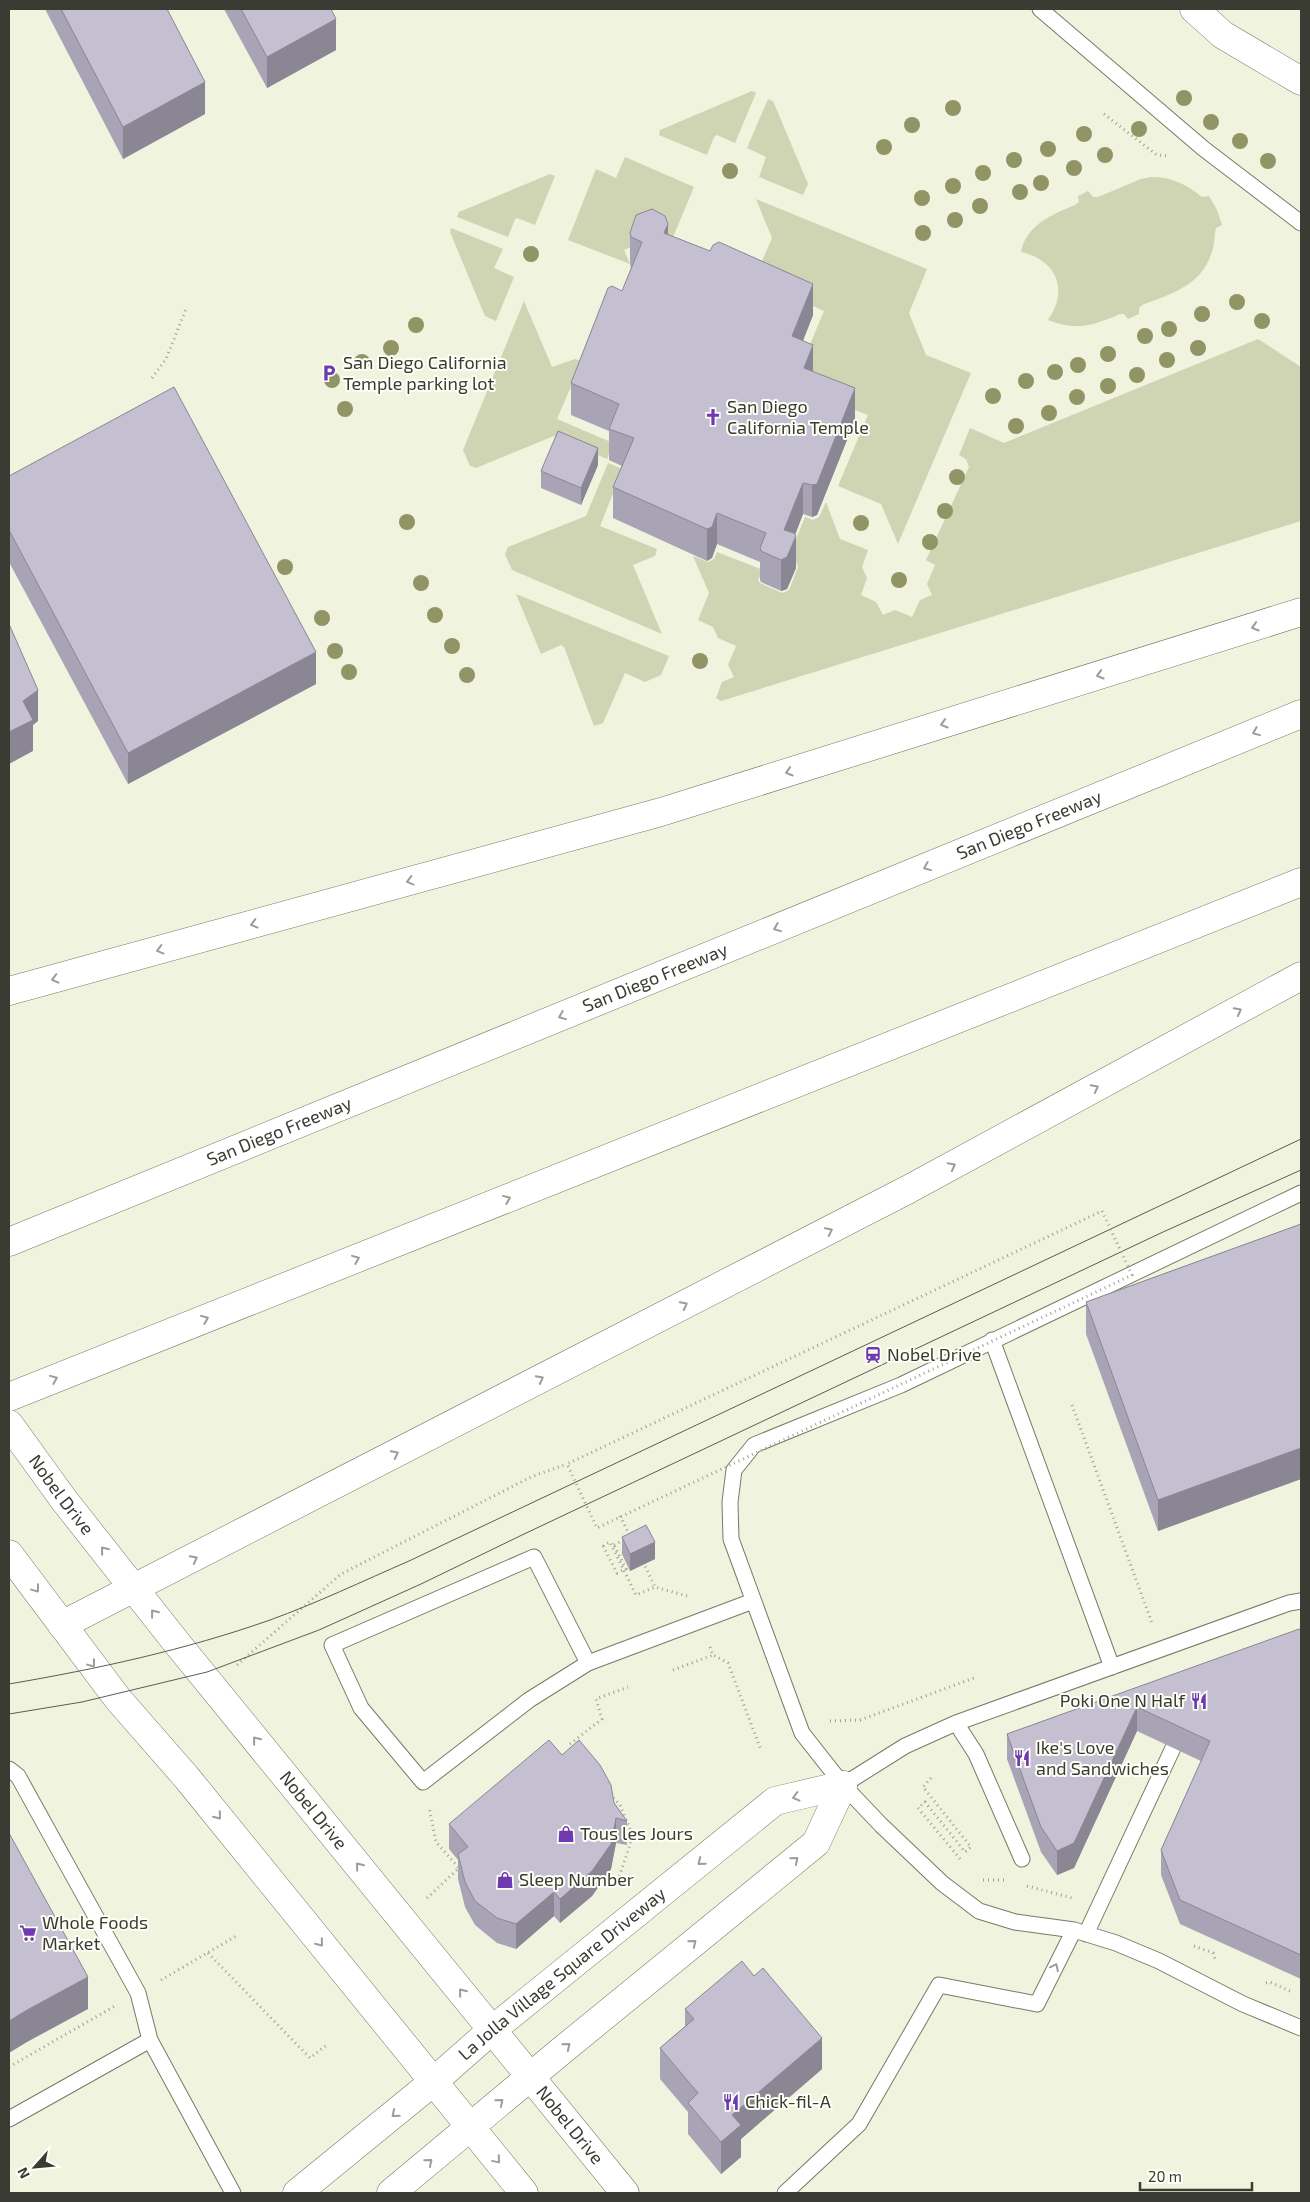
<svg xmlns="http://www.w3.org/2000/svg" width="1310" height="2202" viewBox="0 0 1310 2202" font-family="'Exo 2',sans-serif">
<style>
.green{fill:#cfd4b2}
.lines{fill:none;stroke-linecap:round;stroke-linejoin:round}
.service-casing{stroke:#777a67;stroke-width:17}
.minor-casing{stroke:#777a67;stroke-width:29}
.tertiary-casing{stroke:#777a67;stroke-width:29}
.secondary-casing{stroke:#777a67;stroke-width:29}
.motorway-casing{stroke:#777a67;stroke-width:29}
.path{stroke:#9ea091;stroke-width:3;stroke-dasharray:1 4;stroke-linecap:butt}
.service{stroke:#fff;stroke-width:15}
.minor{stroke:#fff;stroke-width:28}
.tertiary{stroke:#fff;stroke-width:28}
.secondary{stroke:#fff;stroke-width:28}
.motorway{stroke:#fff;stroke-width:28}
.tram{stroke:#5b5d52;stroke-width:1}
.path-bridge{stroke:#9ea091;stroke-width:3;stroke-dasharray:1 4;stroke-linecap:butt}
.tree{fill:#919464}
.wall{fill:#a9a4b5}
.shaded-wall{fill:#8a8693}
.building{fill:#c5bfd2;stroke:#8a8693}
.oneway{stroke:#9c9d99}
.labels{text-anchor:middle;stroke-width:4;stroke-linejoin:round;paint-order:stroke}
.poi-label{font-size:18px;fill:#3a3b33;stroke:#fefff7;text-anchor:start}
.street-label{font-size:18px;fill:#3a3b33;stroke:#fefff7}
</style>
<rect width="100%" height="100%" fill="#f0f3de"/>
<path class="green" d="M752,91l4,2 -21,50 -18,-8 -3,2 -7,18 -48,-20 1,-5z
M768,99l5,2 35,83 -5,11 -44,-18 7,-20 -19,-9z
M625,157l69,30 -26,62 -8,-14 -36,15 6,14 -62,-24 28,-71 20,9z
M550,174l5,2 -20,49 -18,-7 -2,1 -7,18 -51,-20 2,-5z
M1151,177c21,0 35,7 51,20l7,-1 8,14 5,15 -6,3c-2,8 -1,16 -4,23 -9,34 -41,43 -70,54l-3,3v6l-11,5 -4,-5h-4c-28,12 -43,17 -72,6 21,-30 9,-60 -27,-68 5,-27 32,-38 54,-47l4,-3 -1,-6 10,-5 5,6h5l43,-18z
M756,199l171,70 -18,44 17,42 45,18 -73,171 -17,-40 -43,-18 30,-71 -56,-22 7,-19 -18,-8 23,-55 -70,-31 18,-42z
M451,228l52,21 -9,19 20,9 -18,44 -11,-5 -35,-84z
M524,301l28,66 23,-8 7,2 -25,58 56,24 -6,16 -53,-23 -78,32 -6,-2 -7,-16z
M1258,339l43,28v154l-580,180 -5,-3 6,-16 12,-5 -6,-12 8,-19 -18,-8 -5,-11 -15,-7 11,-27 -16,-37 15,6 6,-3 3,-7 46,18 -5,10 2,3 22,10 7,-3 9,-23 -2,-5 -8,-3 17,-42 8,3 6,-3 7,-15 14,37 28,11 -6,17 5,11 -6,17 15,7 7,13 12,-5 17,7 8,-17 12,-5 -5,-11 8,-19 -9,-5 43,-93 -3,-8 -7,-4 11,-27 34,15z
M608,463l15,6 -23,57 57,23 -2,7 -22,9 29,69 -150,-64 -7,-16 3,-7 78,-31z
M516,594l153,62 -8,19 -16,7 -20,-9 -22,50 -9,3 -30,-79 -3,-2 -20,9z"/>
<g class="lines">
<g class="service-casing">
<path id="service" d="M1040,9l164,140 97,74
M1301,1193l-400,192 -147,60 -20,25 -4,32 1,37 71,194 41,52 38,40 61,58 37,28 36,11 59,8 42,13 43,18 84,43 58,24
M992,1340l120,327
M588,1663l-54,-106 -202,88 29,63 62,74 106,-82 59,-37 165,-62
M956,1723l20,31 46,105
M9,1769l9,7 120,217 12,47
M843,1785l62,-39 51,-23 333,-120 12,-2
M1086,1934l87,-186
M9,2119l141,-79 83,153
M785,2193l74,-69 80,-139 98,19 37,-74"/>
</g>
<g class="minor-casing">
<g id="minor">
<path id="s1" d="M297,2193l136,-111 59,-52 283,-229 68,-16"/>
<path d="M391,2193l169,-141 256,-209 27,-58"/>
</g>
</g>
<g class="tertiary-casing">
<path id="tertiary" d="M1194,9l29,26 78,46"/>
</g>
<g class="secondary-casing">
<g id="secondary">
<path id="s2" d="M9,1424l55,76 112,142 449,551"/>
<path d="M9,1554l109,145 69,79 337,415"/>
</g>
</g>
<g class="motorway-casing">
<g id="motorway">
<path d="M9,991l652,-179 640,-200"/>
<path id="s3" d="M9,1242l1292,-528"/>
<path d="M9,1397l1292,-515"/>
<path d="M62,1625l847,-436 392,-213"/>
</g>
</g>
<path class="path" d="M1104,114l53,41 12,1
M152,378l14,-19 20,-50
M1072,1405l80,218
M620,1516l10,20
M614,1545l11,-6
M603,1546l7,-4 26,53 19,-8 32,9
M643,1562l12,25
M710,1647l3,8 15,8 33,87
M237,1665l104,-91 190,-97 36,-13
M673,1670l40,-15
M830,1721l30,-1 114,-42
M573,1748l-3,-4 32,-25 -6,-20 32,-12
M931,1778l-8,9 48,60 -6,5 -40,-50 -7,6 43,52
M610,1794l10,11 13,31 -17,50
M983,1880h21
M1027,1886l45,12
M427,1898l32,-30 -23,-26 -7,-35
M1194,1946l19,7 2,6
M208,1953l102,105 18,-14
M161,1980l77,-45
M1266,1983l4,-1 22,10
M9,2067l106,-61"/>
<use href="#service" class="service"/>
<use href="#minor" class="minor"/>
<use href="#tertiary" class="tertiary"/>
<use href="#secondary" class="secondary"/>
<use href="#motorway" class="motorway"/>
<path class="tram" d="M9,1684c88,-15 176,-34 261,-64 47,-17 93,-39 139,-59l892,-422
M9,1714l73,-12 125,-30 112,-42 102,-46 101,-49 641,-303 138,-62"/>
<path class="path-bridge" d="M1102,1211l30,64 -535,253 -30,-64z
M603,1546l14,27 9,-4 -12,-24"/>
</g>
<g class="tree">
<circle cx="1184" cy="98" r="8"/>
<circle cx="953" cy="108" r="8"/>
<circle cx="1211" cy="122" r="8"/>
<circle cx="912" cy="125" r="8"/>
<circle cx="1139" cy="129" r="8"/>
<circle cx="1084" cy="134" r="8"/>
<circle cx="1240" cy="141" r="8"/>
<circle cx="884" cy="147" r="8"/>
<circle cx="1048" cy="149" r="8"/>
<circle cx="1105" cy="155" r="8"/>
<circle cx="1014" cy="160" r="8"/>
<circle cx="1268" cy="161" r="8"/>
<circle cx="1074" cy="168" r="8"/>
<circle cx="730" cy="171" r="8"/>
<circle cx="983" cy="173" r="8"/>
<circle cx="1041" cy="183" r="8"/>
<circle cx="953" cy="186" r="8"/>
<circle cx="1020" cy="192" r="8"/>
<circle cx="922" cy="198" r="8"/>
<circle cx="980" cy="206" r="8"/>
<circle cx="955" cy="220" r="8"/>
<circle cx="923" cy="233" r="8"/>
<circle cx="531" cy="254" r="8"/>
<circle cx="1237" cy="302" r="8"/>
<circle cx="1202" cy="314" r="8"/>
<circle cx="1262" cy="321" r="8"/>
<circle cx="416" cy="325" r="8"/>
<circle cx="1169" cy="329" r="8"/>
<circle cx="1145" cy="336" r="8"/>
<circle cx="391" cy="348" r="8"/>
<circle cx="1198" cy="348" r="8"/>
<circle cx="1108" cy="354" r="8"/>
<circle cx="1167" cy="360" r="8"/>
<circle cx="362" cy="362" r="8"/>
<circle cx="1078" cy="365" r="8"/>
<circle cx="1055" cy="372" r="8"/>
<circle cx="1137" cy="375" r="8"/>
<circle cx="332" cy="380" r="8"/>
<circle cx="1026" cy="381" r="8"/>
<circle cx="1108" cy="386" r="8"/>
<circle cx="993" cy="396" r="8"/>
<circle cx="1077" cy="397" r="8"/>
<circle cx="345" cy="409" r="8"/>
<circle cx="1049" cy="413" r="8"/>
<circle cx="1016" cy="426" r="8"/>
<circle cx="957" cy="477" r="8"/>
<circle cx="945" cy="511" r="8"/>
<circle cx="407" cy="522" r="8"/>
<circle cx="861" cy="523" r="8"/>
<circle cx="930" cy="542" r="8"/>
<circle cx="285" cy="567" r="8"/>
<circle cx="899" cy="580" r="8"/>
<circle cx="421" cy="583" r="8"/>
<circle cx="435" cy="615" r="8"/>
<circle cx="322" cy="618" r="8"/>
<circle cx="452" cy="646" r="8"/>
<circle cx="335" cy="651" r="8"/>
<circle cx="700" cy="661" r="8"/>
<circle cx="349" cy="672" r="8"/>
<circle cx="467" cy="675" r="8"/>
</g>
<path class="wall" d="M45,9h122l38,105 -82,45z
M224,9h107l5,41 -69,38z
M630,233l38,1 145,81 -10,26 10,30 42,49 -38,95 -5,2 -9,-3 -8,21 1,33 -9,21 -6,2 -20,-9 -1,-2v-18l-43,-18 -5,14 -5,3 -94,-43v-31l9,-21 -13,-6v-29l-38,-16v-32l51,-92 9,-23 -1,-4z
M598,465l-17,40 -40,-17v-17z
M9,476l307,208 -188,100 -119,-222z
M1301,1224v255l-143,52 -72,-197v-32z
M622,1537l33,22 -25,12 -8,-17z
M1301,1630v349l-121,-55 -19,-49v-25l40,-89 -64,-30 -63,137 -17,7 -16,-23 -34,-93v-25z
M562,1755l52,48 13,18v24l-11,-2 -5,26 -19,27 -32,27 -6,-7 -38,33 -19,-6 -22,-18 -10,-18 -7,-28v-19l-9,-11v-25z
M685,2009l137,60 -81,70v18l-20,17 -33,-40v-22l-28,-33v-31l25,-22z"/>
<path class="shaded-wall" d="M336,19v31l-69,38v-31z
M205,82v32l-82,45v-32z
M668,224v31l-4,-22z
M813,284v31l-21,53v-32z
M813,345v31l-9,-8z
M855,388v32l-38,95 -5,2v-32z
M598,448v17l-17,40v-17z
M803,483v31l-17,44 10,-22v32l-9,21 -6,2v-31l3,-30z
M717,513v31l-5,14 -5,3v-32z
M316,652v32l-188,100v-31z
M38,690v31l-5,4v26l-24,13v-32l14,-31z
M1301,1448v31l-143,52v-31z
M655,1542v17l-25,12v-17z
M1137,1707v24l-63,137 -17,7v-24z
M616,1818v25l-5,26 -19,27 -32,27v-24z
M554,1892v24l-38,33v-25z
M88,1977v32l-61,33 -18,11v-32l18,-11z
M822,2038v31l-81,70v18l-20,17v-32l11,-27z"/>
<path class="building" d="M61,9h106l38,73 -82,45z
M241,9h90l5,10 -69,38z
M652,209l13,7 3,8 -4,9 46,18 3,-6 6,-3 94,42 -21,52 21,9 -9,23 51,20 -38,96 -5,1 -9,-2 -19,47 10,3 2,3 -9,21 -6,3 -20,-9 -1,-3 6,-15 -49,-20 -5,14 -5,2 -94,-42 21,-49 -25,-9 10,-25 -48,-21 37,-95 4,-2 10,5 20,-49 -11,-5 -1,-4 6,-18z
M174,387l142,265 -188,101 -119,-223v-54z
M558,431l40,17 -17,40 -40,-17z
M9,624l29,66 -15,11 10,19 -24,12z
M1301,1224v224l-143,52 -72,-198z
M646,1525l9,17 -25,12 -8,-17z
M1299,1629l2,1v325l-121,-55 -19,-50 49,-109 -73,-34 -63,136 -17,8 -16,-24 -34,-93z
M549,1740l13,15 17,-15 21,25 11,20 3,18 13,18 -11,-3 -5,26 -19,27 -32,28 -6,-7 -38,32 -19,-6 -22,-17 -10,-19 -7,-28 10,-7 -19,-23z
M9,1833l79,144 -61,33 -18,11z
M742,1961l12,15 9,-8 59,70 -90,77 9,10 -20,17 -33,-39 10,-10 -38,-45 34,-29 -9,-10z"/>
<defs><path id="oneway-chevron" d="M-2-3.5L2.5 0L-2 3.5" fill="none" stroke-width="1.6" stroke-linecap="round" stroke-linejoin="round" transform="scale(1.25)"/></defs>
<g class="oneway">
<use href="#oneway-chevron" transform="translate(1255 627) rotate(163)"/>
<use href="#oneway-chevron" transform="translate(1100 675) rotate(163)"/>
<use href="#oneway-chevron" transform="translate(944 724) rotate(163)"/>
<use href="#oneway-chevron" transform="translate(1256 732) rotate(158)"/>
<use href="#oneway-chevron" transform="translate(789 772) rotate(163)"/>
<use href="#oneway-chevron" transform="translate(927 867) rotate(158)"/>
<use href="#oneway-chevron" transform="translate(410 881) rotate(165)"/>
<use href="#oneway-chevron" transform="translate(254 924) rotate(165)"/>
<use href="#oneway-chevron" transform="translate(777 928) rotate(158)"/>
<use href="#oneway-chevron" transform="translate(160 950) rotate(165)"/>
<use href="#oneway-chevron" transform="translate(55 979) rotate(165)"/>
<use href="#oneway-chevron" transform="translate(1238 1011) rotate(-28)"/>
<use href="#oneway-chevron" transform="translate(562 1016) rotate(158)"/>
<use href="#oneway-chevron" transform="translate(1095 1088) rotate(-28)"/>
<use href="#oneway-chevron" transform="translate(952 1166) rotate(-28)"/>
<use href="#oneway-chevron" transform="translate(507 1199) rotate(-22)"/>
<use href="#oneway-chevron" transform="translate(829 1231) rotate(-27)"/>
<use href="#oneway-chevron" transform="translate(356 1259) rotate(-22)"/>
<use href="#oneway-chevron" transform="translate(684 1305) rotate(-27)"/>
<use href="#oneway-chevron" transform="translate(205 1319) rotate(-22)"/>
<use href="#oneway-chevron" transform="translate(54 1379) rotate(-22)"/>
<use href="#oneway-chevron" transform="translate(540 1379) rotate(-27)"/>
<use href="#oneway-chevron" transform="translate(395 1454) rotate(-27)"/>
<use href="#oneway-chevron" transform="translate(104 1550) rotate(-129)"/>
<use href="#oneway-chevron" transform="translate(194 1559) rotate(-28)"/>
<use href="#oneway-chevron" transform="translate(36 1589) rotate(53)"/>
<use href="#oneway-chevron" transform="translate(154 1613) rotate(-128)"/>
<use href="#oneway-chevron" transform="translate(92 1664) rotate(53)"/>
<use href="#oneway-chevron" transform="translate(256 1740) rotate(-129)"/>
<use href="#oneway-chevron" transform="translate(796 1797) rotate(166)"/>
<use href="#oneway-chevron" transform="translate(218 1816) rotate(51)"/>
<use href="#oneway-chevron" transform="translate(795 1860) rotate(-40)"/>
<use href="#oneway-chevron" transform="translate(701 1862) rotate(141)"/>
<use href="#oneway-chevron" transform="translate(359 1866) rotate(-129)"/>
<use href="#oneway-chevron" transform="translate(320 1943) rotate(51)"/>
<use href="#oneway-chevron" transform="translate(693 1943) rotate(-39)"/>
<use href="#oneway-chevron" transform="translate(1055 1967) rotate(-64)"/>
<use href="#oneway-chevron" transform="translate(462 1992) rotate(-129)"/>
<use href="#oneway-chevron" transform="translate(567 2046) rotate(-39)"/>
<use href="#oneway-chevron" transform="translate(500 2102) rotate(-40)"/>
<use href="#oneway-chevron" transform="translate(395 2114) rotate(140)"/>
<use href="#oneway-chevron" transform="translate(497 2160) rotate(50)"/>
<use href="#oneway-chevron" transform="translate(429 2162) rotate(-40)"/>
</g>
<defs>
<g id="parking-bare" transform="scale(1.35)"><path d="M-3.5-5.5H1a3.5 3.5 0 0 1 0 7H-1V5.5H-3.5ZM-1-3.4V-.6H.8a1.4 1.4 0 0 0 0-2.8Z" fill="#6f3ab0" stroke="#fefff7" stroke-width="2.5" paint-order="stroke"/></g>
<g id="church-bare" transform="scale(1.35)"><path d="M-1.2-6h2.4v3.5h3.3v2.4h-3.3V6h-2.4V-.1h-3.3v-2.4h3.3Z" fill="#6f3ab0" stroke="#fefff7" stroke-width="2.5" paint-order="stroke"/></g>
<g id="station-bare" transform="scale(1.35)"><path d="M-3-6H3Q5-6 5-4V2Q5 4 3 4L4.5 6H3L1.5 4h-3L-3 6H-4.5L-3 4Q-5 4-5 2V-4Q-5-6-3-6ZM-3.5-4v3h7v-3ZM-3.5 1v1.5H-2V1ZM2 1v1.5H3.5V1Z" fill="#6f3ab0" stroke="#fefff7" stroke-width="2.5" paint-order="stroke"/></g>
<g id="restaurant-bare" transform="scale(1.35)"><path d="M-5-6h1v4h1v-4h1v4h1v-4h1v5L-1.5 .5V6h-2V.5L-5-1ZM5-6V6H3V1.5H1.5Q1.5-4 5-6Z" fill="#6f3ab0" stroke="#fefff7" stroke-width="2.5" paint-order="stroke"/></g>
<g id="shop-bare" transform="scale(1.35)"><path d="M-5-2.5h2.3a2.7 3.5 0 0 1 5.4 0H5L5.5 6h-11ZM-1.5-2.5h3a1.5 2.3 0 0 0-3 0Z" fill="#6f3ab0" stroke="#fefff7" stroke-width="2.5" paint-order="stroke"/></g>
<g id="supermarket-bare" transform="scale(1.35)"><path d="M-6-5.5h2.5l.6 2H6L4.5 2H-2.5L-4.4-4H-6ZM-1.5 3.2a1.3 1.3 0 1 0 .1 0ZM3 3.2a1.3 1.3 0 1 0 .1 0Z" fill="#6f3ab0" stroke="#fefff7" stroke-width="2.5" paint-order="stroke"/></g>
</defs>
<g fill-rule="evenodd">
<use href="#parking-bare" x="329" y="373"/>
<use href="#church-bare" x="713" y="417"/>
<use href="#station-bare" x="873" y="1355"/>
<use href="#restaurant-bare" x="1199" y="1701"/>
<use href="#restaurant-bare" x="1022" y="1758"/>
<use href="#shop-bare" x="566" y="1834"/>
<use href="#shop-bare" x="505" y="1880"/>
<use href="#supermarket-bare" x="28" y="1933"/>
<use href="#restaurant-bare" x="731" y="2102"/>
</g>
<g class="labels">
<g class="poi-label">
<text x="343" y="369">San Diego California<tspan x="343" dy="21">Temple parking lot</tspan></text>
<text x="727" y="413">San Diego<tspan x="727" dy="21">California Temple</tspan></text>
<text x="887" y="1361">Nobel Drive</text>
<text x="1185" y="1707" text-anchor="end">Poki One N Half</text>
<text x="1036" y="1754">Ike's Love<tspan x="1036" dy="21">and Sandwiches</tspan></text>
<text x="580" y="1840">Tous les Jours</text>
<text x="519" y="1886">Sleep Number</text>
<text x="42" y="1929">Whole Foods<tspan x="42" dy="21">Market</tspan></text>
<text x="745" y="2108">Chick-fil-A</text>
</g>
<g class="street-label">
<text dy="6" stroke="none"><textPath href="#s3" startOffset="1102">San Diego Freeway</textPath></text>
<text dy="6" stroke="none"><textPath href="#s3" startOffset="698">San Diego Freeway</textPath></text>
<text dy="6" stroke="none"><textPath href="#s3" startOffset="292">San Diego Freeway</textPath></text>
<text dy="6" stroke="none"><textPath href="#s2" startOffset="88">Nobel Drive</textPath></text>
<text dy="6" stroke="none"><textPath href="#s2" startOffset="492">Nobel Drive</textPath></text>
<text dy="6" stroke="none"><textPath href="#s1" startOffset="344">La Jolla Village Square Driveway</textPath></text>
<text dy="6" stroke="none"><textPath href="#s2" startOffset="898">Nobel Drive</textPath></text>
</g>
</g>
<rect width="1310" height="2202" fill="none" stroke="#3a3b33" stroke-width="20"/>
<g transform="translate(35 2167) rotate(243)" stroke="#fefff7" stroke-width="4" paint-order="stroke">
<path d="M0-4L9 19L0 12L-9 19Z" fill="#3a3b33"/>
<text y="-8" font-size="14" font-weight="bold" text-anchor="middle" fill="#3a3b33">N</text>
</g>
<path d="M1140 2182v8h112v-8" fill="none" stroke="#3a3b33" stroke-width="2.5"/>
<text x="1148" y="2182" font-size="15" fill="#3a3b33" stroke="#fefff7" stroke-width="4" paint-order="stroke">20 m</text>
</svg>
